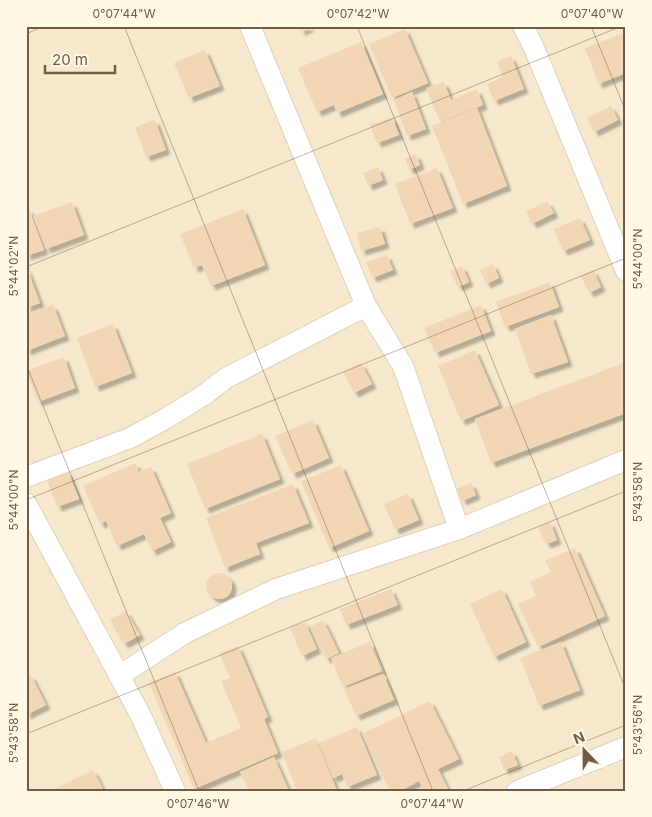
<svg xmlns="http://www.w3.org/2000/svg" width="652" height="817" viewBox="0 0 652 817" font-family="Inter,sans-serif">
<style>
.residential{fill:#f5e8cc}
.building{fill:#f3d7b5;filter:url(#shadow)}
.lines{fill:none;stroke-linecap:round;stroke-linejoin:round}
.street-casing{stroke:#e1d2ba;stroke-width:22}
.street{stroke:#fff;stroke-width:20}
.ticks{fill:none;stroke:#735c46;stroke-width:1;stroke-opacity:0.45}
.neatline{fill:none;stroke:#735c46;stroke-width:2}
.ticks-label{font-size:12px;text-anchor:middle;fill:#735c46}
</style>
<defs>
<filter id="shadow"><feDropShadow dx="4.5" dy="4.5" stdDeviation="1" flood-color="#0004"/></filter>
</defs>
<rect width="100%" height="100%" fill="#fdf5de"/>
<path class="residential" d="M26,26h600v765h-600z"/>
<path class="building" d="M299,26h13l-11,5z
M405,29l23,54 -36,15 -23,-54z
M626,32v41l-28,11 -13,-36z
M361,42l22,52 -46,19 -3,-8 -17,7 -19,-44z
M205,50l15,36 -31,12 -15,-35z
M511,56l13,33 -30,12 -7,-17 16,-7 -6,-15z
M444,82l7,18 26,-11 6,16 -43,17 -14,-34z
M412,92l14,37 -19,7 -13,-36z
M611,106l7,14 -24,12 -7,-14z
M477,108l30,78 -44,18 -31,-78z
M392,117l7,18 -22,8 -7,-18z
M155,120l11,30 -20,7 -11,-30z
M416,154l4,11 -11,5 -4,-11z
M378,167l5,13 -15,6 -5,-13z
M437,168l16,40 -43,16 -15,-40z
M547,201l7,12 -22,11 -6,-12z
M72,202l12,33 -38,14 -13,-33z
M29,209l15,41 -18,6v-46z
M243,209l22,56 -54,21 -9,-21 -8,3 -14,-34z
M580,218l10,22 -27,11 -9,-22z
M380,227l5,17 -24,7 -4,-18z
M387,255l6,15 -21,8 -6,-16z
M493,264l6,14 -13,6 -6,-14z
M26,266l14,37 -14,5z
M462,266l7,16 -11,5 -8,-16z
M593,270l8,17 -12,6 -8,-17z
M550,282l9,25 -54,20 -9,-25z
M53,305l12,31 -39,15v-37z
M481,305l10,26 -56,22 -11,-25z
M551,315l17,47 -37,12 -16,-45z
M113,324l19,49 -37,14 -18,-49z
M475,350l24,55 -38,16 -23,-55z
M64,357l11,31 -37,14 -12,-31z
M626,362v51l-135,50 -16,-44z
M361,363l11,21 -18,9 -11,-21z
M313,420l16,38 -37,16 -17,-38z
M262,434l18,45 -75,30 -18,-45z
M135,463l4,9 12,-5 20,46 -11,5 11,24 -19,9 -8,-17 -27,12 -11,-25 -6,3 -17,-38z
M341,465l28,66 -40,17 -28,-67z
M68,472l11,27 -22,8 -10,-27z
M471,483l5,12 -14,6 -5,-12z
M293,484l16,39 -53,20 4,11 -35,14 -19,-50z
M408,494l11,26 -24,10 -11,-26z
M550,522l7,18 -11,4 -8,-17z
M575,548l30,68 -67,31 -20,-43 18,-8 -6,-14 21,-10 -6,-11z
M206 586a13 13 0 1 1 26 0a13 13 0 1 1-26 0Z
M391,589l7,16 -52,20 -6,-16z
M502,589l24,53 -32,15 -24,-53z
M126,611l14,24 -16,9 -14,-24z
M323,620l16,33 -13,6 -16,-32z
M305,622l12,27 -15,7 -12,-28z
M370,642l12,29 -39,16 -12,-29z
M561,642l19,48 -41,16 -19,-48z
M238,646l30,71 -4,2 14,34 -84,36 -45,-106 26,-11 31,71 35,-15 -20,-47 9,-3 -11,-25z
M383,674l11,26 -38,16 -12,-27z
M31,675l15,30 -20,10v-37z
M430,701l29,58 -21,10 11,22h-25l-5,-10 -19,10h-10l-28,-57z
M357,727l20,48 -30,12 -5,-13 -9,4 -14,-35z
M316,738l21,53h-40l-15,-39z
M512,751l6,14 -14,5 -5,-13z
M274,757l15,34h-40l-9,-19z
M93,770l11,21h-53z"/>
<g class="lines">
<g class="street-casing">
<path id="street" d="M250,26l116,280 37,60 56,163
M523,26l11,22 92,223
M26,477l104,-39 35,-19 39,-24 22,-17 140,-72
M26,503l115,213 34,75
M119,676l66,-43 91,-44 183,-60 167,-69
M517,791l109,-44"/>
</g>
<use href="#street" class="street"/>
</g>
<path class="ticks" d="M124,26l309,765M357,26l269,664M591,26l35,86M26,34l18,-8M26,267l596,-241M26,364l173,427M26,500l600,-242M26,734l600,-243M463,791l163,-66"/>
<rect width="652" height="817" fill="none" stroke="#fff8e5" stroke-width="55"/>
<g transform="translate(584 750) rotate(338)" stroke="#fff8e5" stroke-width="4" paint-order="stroke">
<path d="M0-4L9 19L0 12L-9 19Z" fill="#735c46"/>
<text y="-8" font-size="14" font-weight="bold" text-anchor="middle" fill="#735c46">N</text>
</g>
<path d="M45 65v8h70v-8" fill="none" stroke="#735c46" stroke-width="2.5"/>
<text x="52" y="65" font-size="15" fill="#735c46" stroke="#fff8e5" stroke-width="4" paint-order="stroke">20 m</text>
<rect x="28" y="28" width="596" height="762" class="neatline"/>
<g class="ticks-label">
<text x="124" y="18">0°07'44"W</text>
<text x="358" y="18">0°07'42"W</text>
<text x="592" y="18">0°07'40"W</text>
<text transform="translate(638 259) rotate(-90)" y="4">5°44'00"N</text>
<text transform="translate(14 266) rotate(-90)" y="4">5°44'02"N</text>
<text transform="translate(638 492) rotate(-90)" y="4">5°43'58"N</text>
<text transform="translate(14 500) rotate(-90)" y="4">5°44'00"N</text>
<text transform="translate(638 725) rotate(-90)" y="4">5°43'56"N</text>
<text transform="translate(14 733) rotate(-90)" y="4">5°43'58"N</text>
<text x="198" y="808">0°07'46"W</text>
<text x="432" y="808">0°07'44"W</text>
</g>
</svg>
